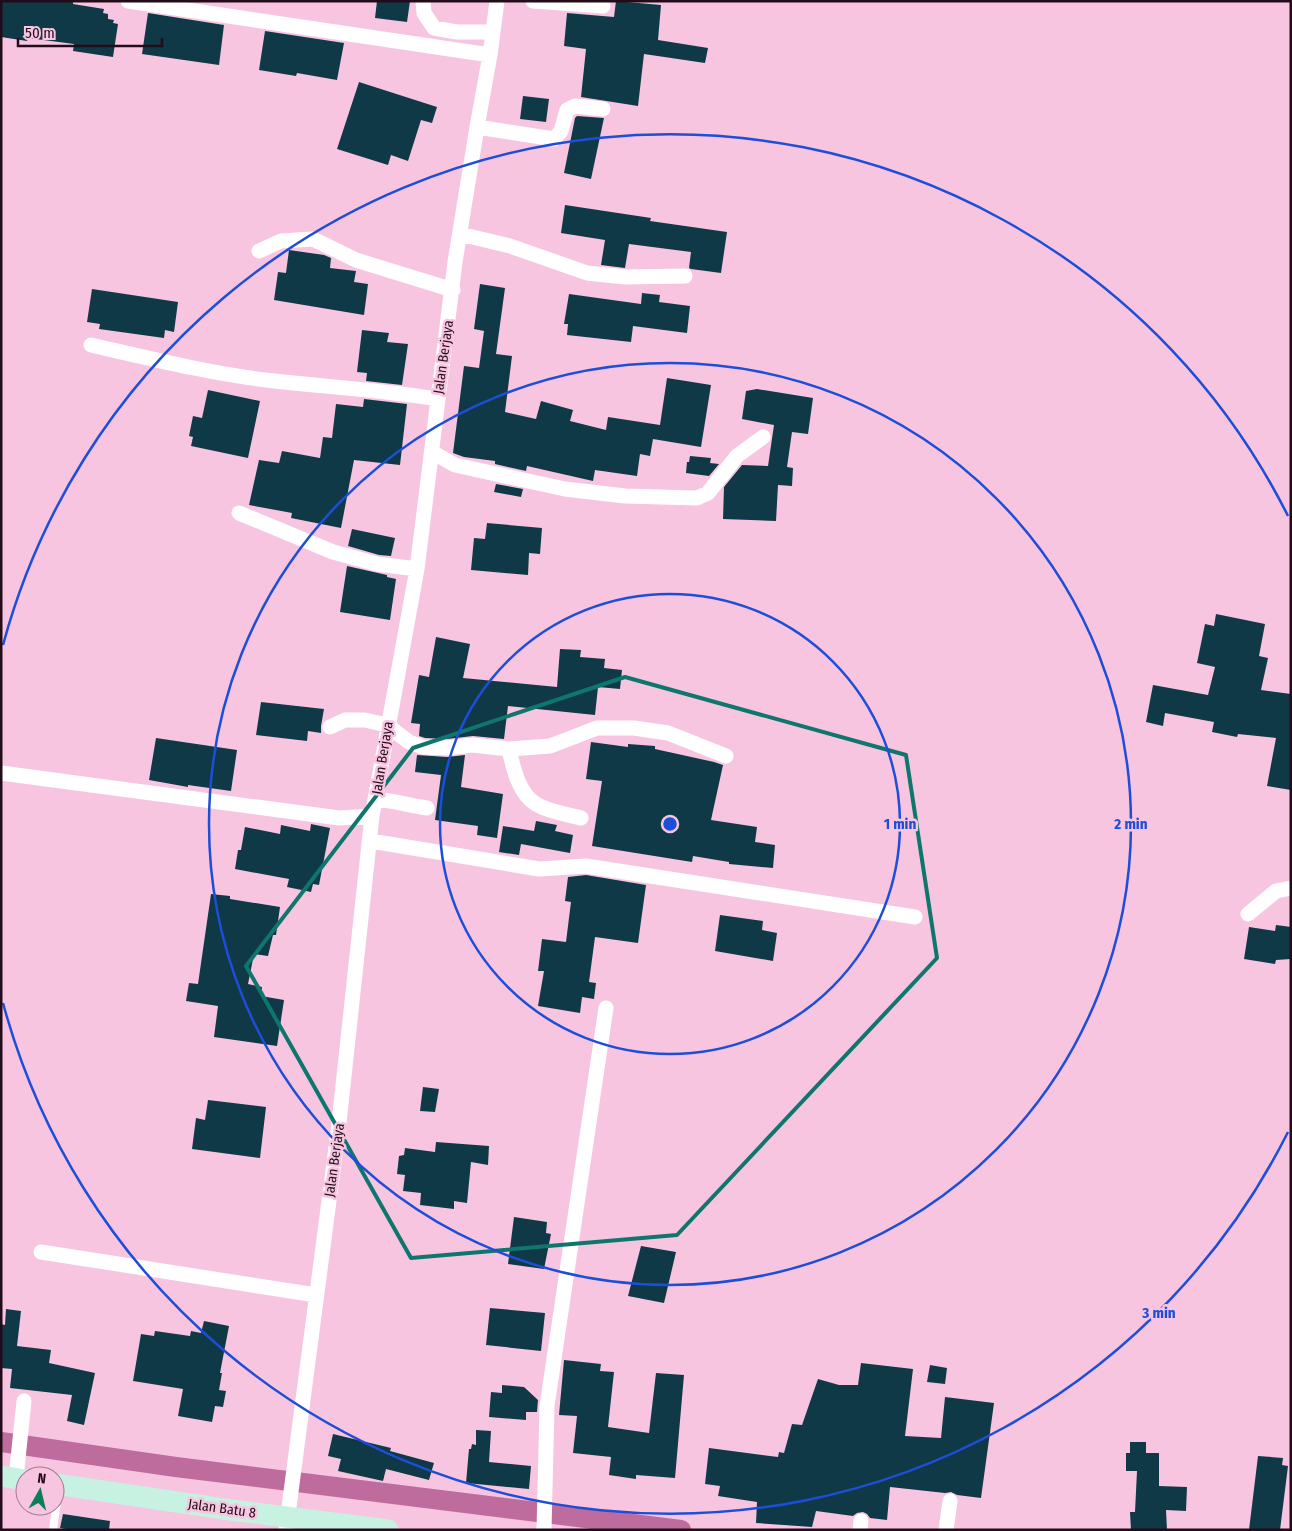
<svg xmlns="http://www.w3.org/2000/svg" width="1292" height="1531" viewBox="0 0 1292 1531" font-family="'Fira Sans Condensed',sans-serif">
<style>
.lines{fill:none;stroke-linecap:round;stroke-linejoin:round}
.canal{stroke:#be6c9d;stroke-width:20}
.building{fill:#0f3947}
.lane{stroke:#fff;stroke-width:8}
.street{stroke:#fff;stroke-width:15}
.secondary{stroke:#c7f2e2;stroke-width:21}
.marked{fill:none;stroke:#0f766e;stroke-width:4;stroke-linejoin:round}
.ring{fill:none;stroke:#1d4ed8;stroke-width:2.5}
.labels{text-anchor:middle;stroke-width:5;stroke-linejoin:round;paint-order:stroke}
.street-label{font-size:14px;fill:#220c19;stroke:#f8c5e1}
.centre{fill:#1d4ed8;stroke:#f8c5e1;stroke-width:2.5}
.ring-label{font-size:15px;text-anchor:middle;font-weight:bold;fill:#1d4ed8;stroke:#f8c5e1;stroke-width:5;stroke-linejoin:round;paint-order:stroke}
</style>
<rect width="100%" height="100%" fill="#f8c5e1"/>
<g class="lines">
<path class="canal" d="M1,1442l175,25 505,63"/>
</g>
<path class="building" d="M1,1h72v3l31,5 -1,4 5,1v5l6,1 -1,3 5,1 -5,33 -40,-6 1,-7 -46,-6 -1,3 -26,-4z
M377,1h33l-3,21 -32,-4z
M616,1l45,4 -3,35 50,8 -3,15 -61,-9 -6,52 -57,-9 5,-48 -22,-3 3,-33 47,4z
M148,13l76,12 -5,40 -77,-11z
M265,31l79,12 -7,37 -40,-7 -1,3 -37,-6z
M359,82l78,25 -5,16 -11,-3 -13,41 -17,-6 -3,10 -51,-16z
M523,96l26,3 -3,23 -26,-3z
M577,116l27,2 -13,61 -27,-6 11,-55z
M565,205l86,13 -1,3 77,11 -6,41 -30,-4 -2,-1 2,-16 -62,-8 -4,24 -24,-3 4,-25 -44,-7z
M289,250l35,5 7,3 -1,10 26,3 -2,11 14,2 -4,31 -90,-15 4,-28 8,1z
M480,284l25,4 -9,66 16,2 -7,56 31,7 5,-18 32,9 -3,11 36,9 2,-13 52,8 7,-47 44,7 -10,62 -48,-8 -3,17 -10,-2 -3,22 -42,-6 -2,11 -66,-15 -1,5 -31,-7v-3l-31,-4 -11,-4 11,-87 15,2 5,-37 -10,-2z
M92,289l86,13 -4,30 -9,-2 -1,8 -65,-9 1,-5 -13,-2z
M642,293l18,2 -1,7 31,4 -3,27 -54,-7 -2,16 -64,-7 1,-11h-4l5,-30 72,10z
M362,330l27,3 -2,9 21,2 -6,41 -36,-4 1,-8 -10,-1z
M757,389l56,9 -5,36 -16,-2 -5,35 6,1 -1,18 -14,-1 -2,36 -53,-2 1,-32 18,-22 26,1 6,-41 -32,-6 4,-28z
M208,390l52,11 -12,57 -57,-12 2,-9 -4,-1 4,-20 9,2z
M364,399l43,5 -7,61 -46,-5 -13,68 -50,-10 1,-5 -43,-8 10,-45 20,3 3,-12 38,7 3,-21 9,1 4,-34 27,3z
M690,456l21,2 -1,5 9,1 -10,12 -23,-3 1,-11h2z
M496,484l27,5 -2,8 -27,-5z
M487,523l55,5 -2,26 -11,-1 -1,22 -57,-5 3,-32 11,1z
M352,529l43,9 -4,18 -12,-1 -31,-9z
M347,566l40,9v2l9,2 -6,41 -50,-8z
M1216,614l49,10 -6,32 9,2 -7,32 30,4v96l-24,-4 9,-48 -38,-4 -1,3 -25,-5 2,-10 -49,-9 -2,13 -17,-4 7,-37 55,10 7,-28 -18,-4 8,-39 9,2z
M436,637l34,7 -7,34 94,9 3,-38 21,1 -1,7 25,2 -1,9 18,2 -2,19 -22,-2 -3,28 -87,-9 -4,33 -31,-3 -26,3 -22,-1 -6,-2 1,-12 -9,-1 8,-48 10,2z
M261,702l63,7 -3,17v7l-13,-2 -1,10 -51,-6z
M156,738l81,12 -6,41 -43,-6v2l-39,-7z
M591,742l37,5v-3l27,2v3l59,13 9,3 -12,55 46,7 -2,15 20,3 -2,23 -44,-4v-2l-36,-6 -1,6 -100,-16 10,-65 -16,-2z
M417,755l30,2 18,-2 -4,32 42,7 -6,44 -20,-3 1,-9 -43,-6 6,-45 -26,-3z
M536,821l21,4 -2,6 18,4 -3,18 -49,-9 -2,11 -20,-3 4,-26 31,5z
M311,824l19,4 -11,57 -6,-1 -2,8 -24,-5 2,-8 -54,-10 3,-19h3l4,-23 35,7 1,-9 29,6z
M586,875l60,10 -8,58 -43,-6 -6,45 7,1 -2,16 -12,-2 -2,16 -42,-7 6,-35h-6l4,-32 24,3 5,-40 -6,-1 3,-24z
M211,894l19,2v3l50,8 -4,28h-3l-5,21 -14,-2 -6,30 14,3 -1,9 23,4 -7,46 -63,-9 4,-31 -32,-5 3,-18 9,1z
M720,915l43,6 -1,9 15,3 -4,28 -58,-10z
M1276,925l15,2v32l-15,1 -1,4 -31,-5 5,-32 26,4z
M423,1087l16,2 -4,23 -15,-1z
M208,1100l58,7 -6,51 -68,-9 4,-31 9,2z
M436,1142l53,4 -1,19 -17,-3 -4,41 -13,-2v8l-34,-4 1,-12 -18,-2 2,-16 -8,-1 2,-18 5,-1 1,-7 30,4z
M514,1217l33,5 -1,11 5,1 -7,35 -36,-5z
M641,1246l35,6 -12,51 -36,-7z
M490,1308l55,5 -4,38 -55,-6z
M6,1309l15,2 -4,35 34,4 -2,13 46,10 -11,52 -17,-4 5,-26 -62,-7 2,-19 -11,-1v-44l4,1z
M204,1321l25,5 -9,47h2l-3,17 7,1 -3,16 -8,-1 -3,16 -34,-6 5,-27 -50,-8 8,-47 13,2 1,-5 35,5 1,-5 10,2z
M564,1360l37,4 -1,7 14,1 -6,55 41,6 7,-60 28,2 -9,103 -39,-3v4l-27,-4 2,-18 -38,-4 4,-37 -18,-1z
M861,1363l52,6 -8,67 36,2 4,-41 49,6 -13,95 -24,-3 -6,-3 -6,1 -55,-6 -3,33 -17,-2 -3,-4 -4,-2 -6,1 -4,3 -37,-5 -4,16 -56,-4 1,-21 -39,-6 2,-10 -15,-2 4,-36 69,9 1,-5 5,1 8,-29 10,1 16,-46 21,6h19z
M930,1365l17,3 -2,16 -18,-2z
M502,1385l22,2 14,13 -1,12h-11v8l-37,-3 2,-25 11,1z
M476,1430l15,1 -2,31 42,4 -2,23 -63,-6 3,-34h2l1,-5 4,1z
M333,1434l58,14 -1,3 44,12 -5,17 -43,-11 -3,12 -45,-10 3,-12 -13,-3z
M1130,1442h16v11h13v33l28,1 -1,24 -20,-1 1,20h-36l-1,-18h5l2,-41h-11v-18h4z
M1258,1456l25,2 -1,7 6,1 -8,64h-31z
M63,1514l47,7 -1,9h-38l-11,-2z"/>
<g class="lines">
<path class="lane" d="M53,1530l6,-43"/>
<path class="street" d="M128,1l362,54
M423,1l1,12 10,15 23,4h36
M533,1l70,5
M477,127l77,12 7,-8 6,-21 8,-4 28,3
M460,234l50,12 77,27 38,4 60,-1
M259,251l22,-10 32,-2 43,21 97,30
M91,345c61,14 121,29 183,36 54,6 109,9 163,18
M432,452l23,13 110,24 60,7 72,2 11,-5 29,-37 26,-19
M239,513l94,39 44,12 40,5
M330,727l15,-7h20l22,5 22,17 14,5 24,1 25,-3 37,4 41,-3 47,-18h37l34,5 58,23
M509,749c4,19 10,45 27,55 13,8 31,10 45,14
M1,773l338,45 33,-2
M375,799c18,1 34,7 52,9
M371,841l168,28 47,-3 329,51
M1248,914l28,-23 15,-3
M41,1252l275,43
M16,1478l8,-77
M286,1530l52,-398 34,-316 45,-247 38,-307 22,-135 13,-72 7,-54
M544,1530l3,-124 59,-398
M860,1530l1,-9
M946,1530l4,-29"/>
<path class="secondary" d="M1,1476l24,4
M55,1484l176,26 157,20"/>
</g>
<path class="marked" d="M625,677l281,78 31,203 -260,277 -266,23 -165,-292 167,-218z"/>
<g class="ring">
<circle cx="670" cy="824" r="230"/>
<circle cx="670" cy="824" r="461"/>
<path d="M1288 1132A691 691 0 0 1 3 1003M3 645A691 691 0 0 1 1288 516"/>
</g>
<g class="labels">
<g class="street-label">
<text transform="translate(443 357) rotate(-82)" y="5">Jalan Berjaya</text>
<text transform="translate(382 758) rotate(-81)" y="5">Jalan Berjaya</text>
<text transform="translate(334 1160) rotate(-82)" y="5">Jalan Berjaya</text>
<text transform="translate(222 1508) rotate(8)" y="5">Jalan Batu 8</text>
</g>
</g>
<circle cx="670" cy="824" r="8" class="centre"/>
<g class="ring-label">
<text x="900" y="829">1 min</text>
<text x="1131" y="829">2 min</text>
<text x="1159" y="1318">3 min</text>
</g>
<rect width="1292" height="1531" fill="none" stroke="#220c19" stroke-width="5"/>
<g transform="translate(40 1491) rotate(8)"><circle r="24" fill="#f8c5e1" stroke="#a27b91"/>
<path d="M0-4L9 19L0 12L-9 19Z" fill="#0d7d59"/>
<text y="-8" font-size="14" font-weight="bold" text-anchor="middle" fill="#220c19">N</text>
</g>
<path d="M18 38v8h144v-8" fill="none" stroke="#220c19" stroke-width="2.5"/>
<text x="25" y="38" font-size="15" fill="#220c19" stroke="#f8c5e1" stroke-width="4" paint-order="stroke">50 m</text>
</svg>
